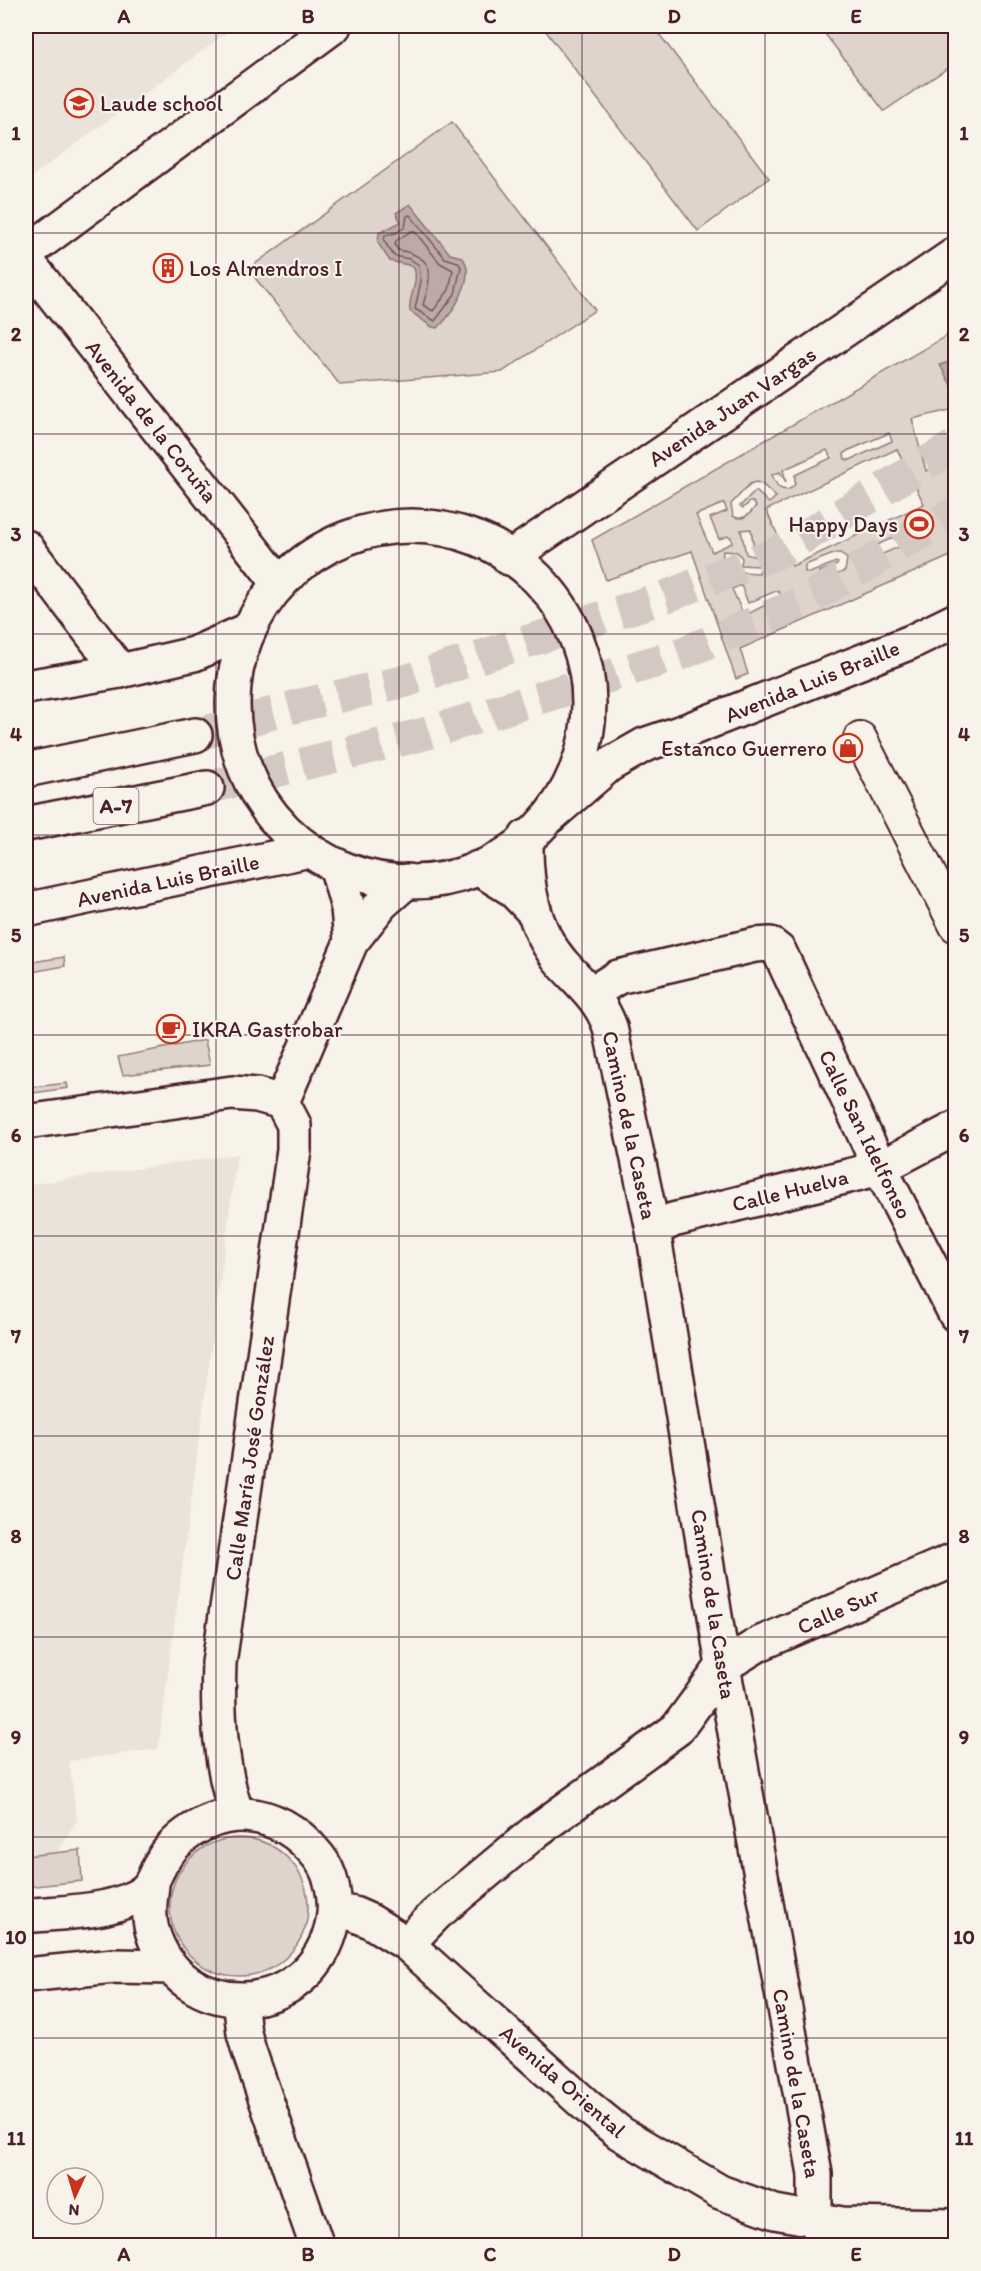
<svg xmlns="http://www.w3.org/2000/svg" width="981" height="2271" viewBox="0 0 981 2271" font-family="Itim,sans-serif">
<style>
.built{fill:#eae3da}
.green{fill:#ded4cc;stroke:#947a7c;stroke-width:1.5;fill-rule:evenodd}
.water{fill:#bcaaa7;stroke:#8e7275;stroke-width:1.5}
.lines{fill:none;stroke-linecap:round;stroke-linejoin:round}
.shore{stroke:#78575d;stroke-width:1.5}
.motorway-tunnel{stroke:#d4c9c2;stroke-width:33;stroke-dasharray:33 16;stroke-linecap:butt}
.pedestrian-casing{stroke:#4a1f2b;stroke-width:36}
.minor-casing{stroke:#4a1f2b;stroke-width:38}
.tertiary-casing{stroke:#4a1f2b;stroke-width:38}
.motorway-casing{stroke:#4a1f2b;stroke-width:38}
.pedestrian{stroke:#f7f3e8;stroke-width:32}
.minor{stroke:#f7f3e8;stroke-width:33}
.tertiary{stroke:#f7f3e8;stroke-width:33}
.motorway{stroke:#f7f3e8;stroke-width:33}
.grid{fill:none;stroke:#4a1f2b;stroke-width:1.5;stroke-opacity:0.55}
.labels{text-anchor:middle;stroke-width:4.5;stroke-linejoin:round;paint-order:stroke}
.shield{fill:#f7f3e8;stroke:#7e5f64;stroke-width:1.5}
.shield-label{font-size:21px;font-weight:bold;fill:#4a1f2b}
.poi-label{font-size:22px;fill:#4a1f2b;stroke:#f7f3e8;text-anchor:start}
.street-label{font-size:22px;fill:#4a1f2b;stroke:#f7f3e8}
.neatline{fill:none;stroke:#4a1f2b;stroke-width:2}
.grid-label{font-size:20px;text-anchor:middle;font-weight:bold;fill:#4a1f2b}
</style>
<rect width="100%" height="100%" fill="#f7f3e8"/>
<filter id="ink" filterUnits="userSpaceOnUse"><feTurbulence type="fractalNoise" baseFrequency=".0167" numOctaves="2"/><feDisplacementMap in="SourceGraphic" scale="12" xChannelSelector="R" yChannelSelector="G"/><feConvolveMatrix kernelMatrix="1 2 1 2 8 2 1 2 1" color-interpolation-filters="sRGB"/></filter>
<g filter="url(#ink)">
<path class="built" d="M26,26h210l-210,155z
M237,1154l-79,595 -89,12 8,59 -20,32 -31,4v-671z"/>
<path class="green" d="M542,26h111l116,152 -71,53z
M819,26h136v37l-71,48z
M452,122l143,188 -93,62 -162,13 -92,-116z
M955,331v29l-14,5 14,24v20l-43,10 14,52 29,-14v97l-215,95 8,25 -12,5 -44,-128 -86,29 -14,-40zM889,433l3,8 -42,19 -5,-1 -1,-5 3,-3zM897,449l27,55 -132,62 -26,-56zM827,450l4,8 -36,17v9c-5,7 -10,7 -17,3l-6,-12 8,-3 6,10 -3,-12zM756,482l6,2 14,13 -7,6 -13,-12 -16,15 3,2 7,-6h3l3,4c-6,8 -13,16 -23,10l-2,-12 19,-20zM724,503l3,8 -17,7 9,21 9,-3 3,1 1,6 -20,9 -16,-37zM751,529l3,20c9,-2 14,-3 21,3l2,11 -2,5 -4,1 -4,-4 -1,-10 -10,2 -10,-3 -5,-24zM903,533l5,10 -46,20 -4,-9zM723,551l14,1 5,6 -1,7 19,1 -1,7 -19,-1 -1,10 -4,2 -3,-1v-12l-11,-1zM836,553h4l7,6 -2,12 -22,9 -4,-8 18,-7 1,-2 -2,-1 -26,11 -5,-1v-7zM741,585l7,18 28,-12 3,1 2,5 -37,19 -12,-27z
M64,957l1,9 -39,7v-10z
M205,1040l5,25 -87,10 -5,-18z
M67,1083l1,5 -42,6v-6z
M170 1907a69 69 0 1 1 138 0a69 69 0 1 1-138 0Z
M80,1850l2,31 -56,6v-31z"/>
<path class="water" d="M410,204l40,50 12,3c16,19 -10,57 -24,71l-6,-1 -22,-16c-2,-15 9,-28 4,-43l-6,-3 -18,-4 -12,-18 1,-10 22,-11 -5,-9z
M955,360h1l-1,29h-2l-13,-24z"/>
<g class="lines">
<path class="shore" d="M410,215l35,43 13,4 3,5 -6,27 -20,27 -20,-12 6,-28 -2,-16 -9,-6 -16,-3 -10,-15 1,-6 11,-2 9,-6 2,-11z
M411,231l4,1 25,31 13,7 -4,20 -16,21 -10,-6c10,-33 12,-48 -25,-55l-3,-5 1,-4z"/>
<path class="motorway-tunnel" d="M195,735l106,-30 101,-23 263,-85 114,-45 177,-107
M207,788l217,-54 259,-81 118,-50 155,-91"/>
<g class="pedestrian-casing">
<path id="pedestrian" d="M860,738l96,188"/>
</g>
<g class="minor-casing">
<path id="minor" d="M26,253l308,-227
M26,260l252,322
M26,547l94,124
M509,558l447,-304
M549,817l60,-52 35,-20 44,-15 223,-88 45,-22
M526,837c-1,46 6,92 37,127 20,22 37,35 47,63l43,203 70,436 92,508v46l13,26
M336,865l12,43 3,34
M478,868l34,21 22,23
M592,993l26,-16 137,-32 15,-1 9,7 101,217 76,147
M282,1102l69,-160 31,-39 25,-22
M26,1122l206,-29 25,2 25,7
M653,1230l20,-10 207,-52 76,-40
M237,1815c-17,-49 -20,-100 -18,-152l75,-513v-25l-12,-23
M407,1944l29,-30 100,-83 141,-102 46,-63 36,-22 197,-85
M240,2000l4,33 5,18 68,195"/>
</g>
<g class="tertiary-casing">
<path id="tertiary" d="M233 704a178 178 0 1 1 356 0a178 178 0 1 1-356 0Z
M26,687l94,-16 74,-17 52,-23
M26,910l284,-60
M335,1910l19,4 16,7 37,23 181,163 32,26 100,59 55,20 67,12 114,2
M26,1916c32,-4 77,-3 107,-18 19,-9 18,-16 27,-33 14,-28 46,-48 77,-50 34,-1 61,16 81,41 14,17 19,44 15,65 -20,100 -154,105 -181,9 -4,-15 -2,-30 0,-45
M26,1975l88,-9 57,1"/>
</g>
<g class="motorway-casing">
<path id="motorway" d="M26,770l169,-35
M26,824l181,-36"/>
</g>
<use href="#pedestrian" class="pedestrian"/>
<use href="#minor" class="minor"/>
<use href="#tertiary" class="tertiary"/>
<use href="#motorway" class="motorway"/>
</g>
</g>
<path class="grid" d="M216,26v2220M399,26v2220M582,26v2220M765,26v2220M26,233h930M26,434h930M26,634h930M26,835h930M26,1035h930M26,1236h930M26,1436h930M26,1637h930M26,1837h930M26,2038h930"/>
<defs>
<g id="school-ring" transform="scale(1.5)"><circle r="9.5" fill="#f7f3e8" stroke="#c8321e" stroke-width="1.5"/><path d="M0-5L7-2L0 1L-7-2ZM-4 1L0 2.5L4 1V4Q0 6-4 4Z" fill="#c8321e"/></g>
<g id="building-ring" transform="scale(1.5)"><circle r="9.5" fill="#f7f3e8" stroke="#c8321e" stroke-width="1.5"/><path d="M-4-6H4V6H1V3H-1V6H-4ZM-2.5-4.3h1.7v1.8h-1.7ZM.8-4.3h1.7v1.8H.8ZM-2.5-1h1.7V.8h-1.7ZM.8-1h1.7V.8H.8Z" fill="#c8321e"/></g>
<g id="stadium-ring" transform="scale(1.5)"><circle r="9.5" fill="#f7f3e8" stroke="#c8321e" stroke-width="1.5"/><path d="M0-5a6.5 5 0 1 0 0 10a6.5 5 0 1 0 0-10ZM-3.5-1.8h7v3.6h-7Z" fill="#c8321e"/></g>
<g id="shop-ring" transform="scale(1.5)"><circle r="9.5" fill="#f7f3e8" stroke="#c8321e" stroke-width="1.5"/><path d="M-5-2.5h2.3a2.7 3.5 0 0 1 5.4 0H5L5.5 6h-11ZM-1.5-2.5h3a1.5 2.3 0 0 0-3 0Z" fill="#c8321e"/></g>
<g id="cafe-ring" transform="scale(1.5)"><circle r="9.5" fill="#f7f3e8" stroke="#c8321e" stroke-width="1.5"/><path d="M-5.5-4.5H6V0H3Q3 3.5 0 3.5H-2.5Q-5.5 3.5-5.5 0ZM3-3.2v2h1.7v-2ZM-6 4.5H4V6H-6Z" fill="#c8321e"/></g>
</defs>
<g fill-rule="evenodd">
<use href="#school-ring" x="79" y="103"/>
<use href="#building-ring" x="168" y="268"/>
<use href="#stadium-ring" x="919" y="524"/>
<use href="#shop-ring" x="848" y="748"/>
<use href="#cafe-ring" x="171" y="1029"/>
</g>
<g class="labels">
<rect class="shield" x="93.5" y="788" width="45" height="36" rx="4.5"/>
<g class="shield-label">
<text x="116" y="813">A-7</text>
</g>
<g class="poi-label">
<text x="100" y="111">Laude school</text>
<text x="189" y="276">Los Almendros I</text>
<text x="898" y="532" text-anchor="end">Happy Days</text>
<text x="827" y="756" text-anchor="end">Estanco Guerrero</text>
<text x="192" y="1037">IKRA Gastrobar</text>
</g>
<g class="street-label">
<text transform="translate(732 406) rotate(-34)" y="8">Avenida Juan Vargas</text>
<text transform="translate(152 421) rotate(52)" y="8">Avenida de la Coruña</text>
<text transform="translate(812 681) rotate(-22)" y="8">Avenida Luis Braille</text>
<text transform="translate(168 880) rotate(-12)" y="8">Avenida Luis Braille</text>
<text transform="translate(630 1125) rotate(78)" y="8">Camino de la Caseta</text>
<text transform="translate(866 1134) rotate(64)" y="8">Calle San Idelfonso</text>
<text transform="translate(790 1190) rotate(-14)" y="8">Calle Huelva</text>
<text transform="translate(249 1458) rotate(-82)" y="8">Calle María José González</text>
<text transform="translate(714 1604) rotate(81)" y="8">Camino de la Caseta</text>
<text transform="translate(838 1610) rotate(-24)" y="8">Calle Sur</text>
<text transform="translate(563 2081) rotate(41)" y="8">Avenida Oriental</text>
<text transform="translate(797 2083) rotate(80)" y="8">Camino de la Caseta</text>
</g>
</g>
<rect width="981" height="2271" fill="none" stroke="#f7f3e8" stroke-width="66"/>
<g transform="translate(75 2196) rotate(184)"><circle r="28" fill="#f7f3e8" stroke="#b29e9c" stroke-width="1.5"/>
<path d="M0-4.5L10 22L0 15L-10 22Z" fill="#c8321e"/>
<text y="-9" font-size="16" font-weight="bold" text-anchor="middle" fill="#4a1f2b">N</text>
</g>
<rect x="33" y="33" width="915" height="2205" class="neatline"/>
<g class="grid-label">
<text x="124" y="23">A</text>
<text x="308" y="23">B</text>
<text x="490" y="23">C</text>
<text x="674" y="23">D</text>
<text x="856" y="23">E</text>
<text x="16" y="140">1</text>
<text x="964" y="140">1</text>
<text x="16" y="341">2</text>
<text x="964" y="341">2</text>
<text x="16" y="541">3</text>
<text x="964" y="541">3</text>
<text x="16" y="741">4</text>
<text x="964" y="741">4</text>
<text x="16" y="942">5</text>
<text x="964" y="942">5</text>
<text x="16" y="1142">6</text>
<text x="964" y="1142">6</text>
<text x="16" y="1343">7</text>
<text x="964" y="1343">7</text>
<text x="16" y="1543">8</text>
<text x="964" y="1543">8</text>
<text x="16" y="1744">9</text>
<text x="964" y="1744">9</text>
<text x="16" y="1944">10</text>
<text x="964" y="1944">10</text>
<text x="16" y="2145">11</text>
<text x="964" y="2145">11</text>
<text x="124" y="2261">A</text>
<text x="308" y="2261">B</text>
<text x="490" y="2261">C</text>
<text x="674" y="2261">D</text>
<text x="856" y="2261">E</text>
</g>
</svg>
